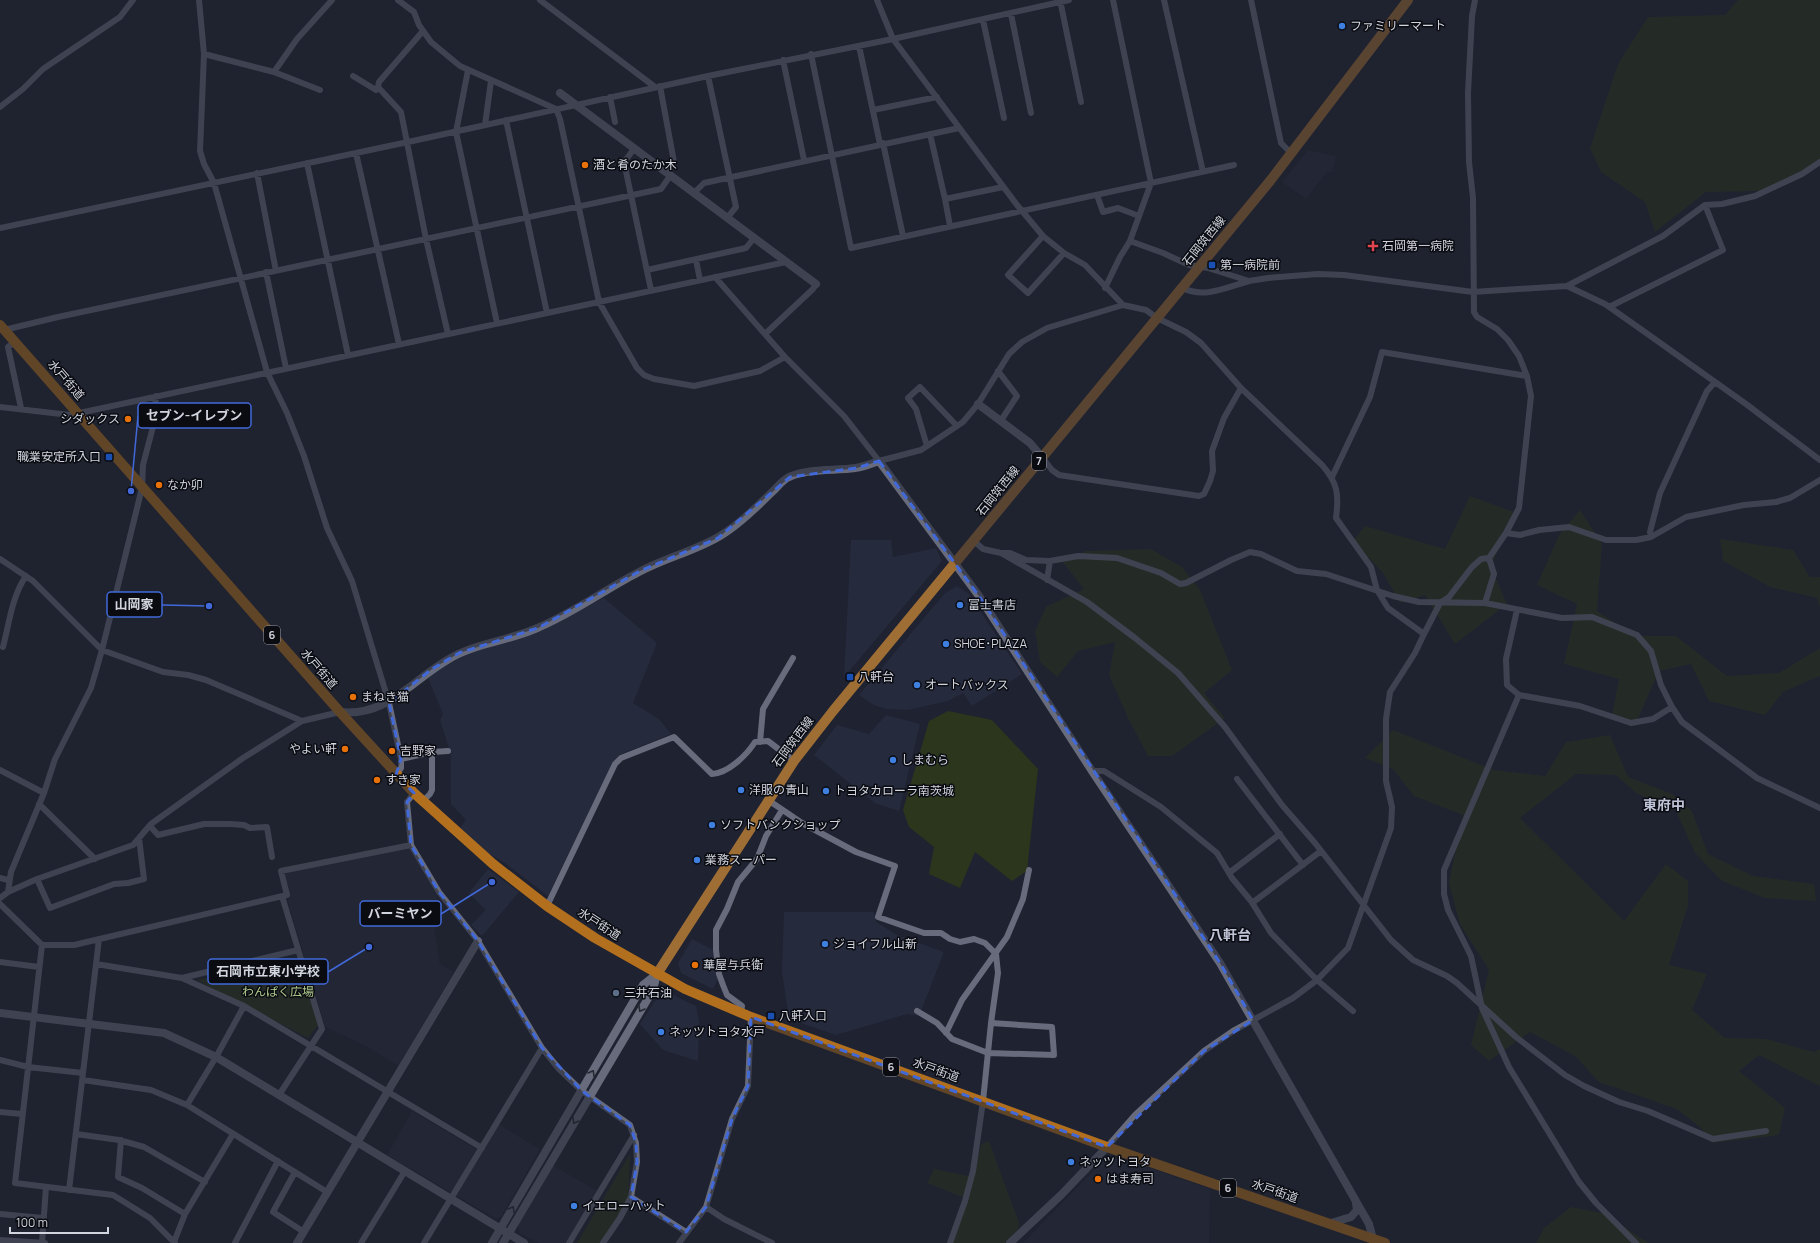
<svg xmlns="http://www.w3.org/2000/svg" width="1820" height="1243" viewBox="0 0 1820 1243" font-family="Manrope,'Noto Sans JP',sans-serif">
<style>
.built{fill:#262a3d}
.green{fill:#2b361d}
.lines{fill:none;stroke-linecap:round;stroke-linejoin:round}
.minor{stroke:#676b7b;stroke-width:6}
.tertiary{stroke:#676b7b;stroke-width:8}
.primary{stroke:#9f6e35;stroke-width:10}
.trunk{stroke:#b26f1e;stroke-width:10}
.oneway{stroke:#262832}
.marked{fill:none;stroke:#4169d9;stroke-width:3;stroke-dasharray:8 5;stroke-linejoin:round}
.shop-dot{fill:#3f7fe0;stroke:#0a0c12;stroke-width:1.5}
.food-dot{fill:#e8710a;stroke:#0a0c12;stroke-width:1.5}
.health-dot{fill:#e0444e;stroke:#0a0c12;stroke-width:1.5}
.transit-dot{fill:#1a4fb4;stroke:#0a0c12;stroke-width:1.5}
.service-dot{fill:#5c6f8a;stroke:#0a0c12;stroke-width:1.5}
.labels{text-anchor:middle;stroke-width:3;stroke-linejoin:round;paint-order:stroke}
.shield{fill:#0a0c12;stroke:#9698a1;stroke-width:1}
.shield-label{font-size:11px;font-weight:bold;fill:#d2d4de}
.poi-label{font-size:12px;fill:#d2d4de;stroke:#0a0c12;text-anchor:start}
.street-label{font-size:12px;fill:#d2d4de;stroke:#0a0c12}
.park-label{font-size:12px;fill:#aeca8a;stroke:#0a0c12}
.quarter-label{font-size:14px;font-weight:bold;fill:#bfc3d6;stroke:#0a0c12}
.leader{fill:none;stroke:#4169d9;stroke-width:1.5}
.callout-dot{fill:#4169d9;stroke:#0a0c12;stroke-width:1.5}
.callout{fill:#0a0c12;stroke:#4169d9;stroke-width:1.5}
.callout-label{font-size:13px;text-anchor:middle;font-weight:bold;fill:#d2d4de}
</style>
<rect width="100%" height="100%" fill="#1f2230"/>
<path class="built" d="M1308,150l28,6 -4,16h-5l-21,27 -24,-17z
M851,540h40l2,17 43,-9 6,13 -98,116z
M957,586l11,7 54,81 -50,32 -9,-13 -15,8 -40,9 -22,-1 -12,-4 -15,-10 86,-102z
M604,598l53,45 -24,60 26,16 12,15 -52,21 -7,9 -64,132 -43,-33 -17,-10 -28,-25 6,-8 -15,-16v-50l-11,-34 3,-6 -15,-36 18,-13 29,-14 24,-6 35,-13z
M886,715l34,9 -21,87 -24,-8 -61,-48 23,-30 32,9z
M410,846l28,52 -7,7 9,59 14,8 -56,94 -32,-20 -41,-19 -38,-128 3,-1 -5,-25z
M488,869l31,23 -37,44 -11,-11 15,-15 -17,-17z
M784,912h90l2,10 21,13 47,17 -25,64 -12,-2 -71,21 -47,-16 -7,-47z
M692,939l23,12 3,28 -5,10 -32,-16 -3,-10z
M662,990l34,16 3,15 -1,40 -35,-11 -23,-26z
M412,1111l69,41 17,-28 42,25 -39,68 -5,2 -109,-64z
M1121,1158l89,31 -1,54h-186l80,-82z
M552,1165l46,26 -33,52h-26l-20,-10 -1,-8z"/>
<path class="green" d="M1738,0h82v163l-60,28 -54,1 -51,40 -10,-30 -44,-30 -11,-24 28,-84 30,-47 77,-2z
M1470,496l44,16 -23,55 16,37 -52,40 -30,-49 -25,8 -16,-29 -31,-33 12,-15 80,23z
M1580,510l22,34 -5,67 38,25h41l51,40 52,-3 41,-25v28l-37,16 -18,23 -56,-14 -18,-37 -32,7 -23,52 -24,-8 7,-36 -55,-15 13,-60 -40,-19 22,-50z
M1720,539l73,11 17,27h10v30l-3,-9 -47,-11 -47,-26z
M1151,549l31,18 18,23 32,80 -28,23 21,25 -53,38h-24l-20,-38 -19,-43 6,-33 -37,9 -21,26 -17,-15 -5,-31 11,-24 38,-18 -22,-28 24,-10z
M948,711l44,9 46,49 -11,102 -15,10 -37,-29 -15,36 -31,-14 5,-27 -25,-20 -6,-17 26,-89z
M1393,730l101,40 51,6 21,-34 44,-7 18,42 44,17 20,17 16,43 45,22 61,8 2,17 -51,-3 -43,-17 -27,-28 -19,-42 -40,-18 -20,-18 -40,-1 -56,44 104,103 42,-57 22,17v25l-19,59 38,9 -15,36 33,28 41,1 48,13 6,-3v37l-61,-31 -20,16 46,37 -6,27 -66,8 -12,-15 -24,-19 -78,-27 -24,-26 -45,-24 -41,29 -18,-16 18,-75 -29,-46 -11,-41 14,-68 -49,-19 -21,-27 -28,-11z
M296,959l23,65 -11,14 -111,-58z
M989,1141l30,82 -1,6 -13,14h-53l15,-44 -40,-16 7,-14 39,8 8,-33z
M630,1154l-2,44 -11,21 -17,24h-23z
M1571,1207l31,6 47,30h-113l8,-15z"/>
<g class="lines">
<path class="minor" d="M199,0l5,54 -4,97 4,13 10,19 53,189 20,41 17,43 23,72 25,53 37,122 12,56v9l-5,7
M398,0l16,12 5,13 12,17 29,24 96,43 4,10 39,183 38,66 7,7 10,4 40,7 66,-15 25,-14
M540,0l115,87
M877,0l16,39 124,166 26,31 21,17 21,12 38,40 23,5 11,8 29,14 15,11 40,45 81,77c16,18 17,30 14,53l35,49 6,23 11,18 36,26 -9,19 -25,39 -4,27v62l6,26 -1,21 -43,120 -31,32 -24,18 -60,33 -29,20 -69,64 -28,32
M1060,0l21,102
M1164,0l39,172
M1251,0l30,143 10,10
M1011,14l20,99
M983,20l21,98
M423,31l-44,51 -1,5 23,25 25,127 22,95
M859,46l21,98
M204,54l70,18 46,18
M811,54l40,194 383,-83
M783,60l21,100
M468,70l-12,62 41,191
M274,72l23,-33 35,-39
M353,76l23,14 2,-3
M708,76l28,131 -9,11
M660,86l14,76 -7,11
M610,97l5,25
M0,107l23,-18 20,-20 77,-52 13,-17
M873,110l64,-13
M506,120l41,193
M485,125l6,-44
M930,134l15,65 58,-12
M883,143l20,93
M634,149l-10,13 27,128
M356,153l43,191
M307,163l41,192
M257,173l19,98
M694,193l10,-10 255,-55
M1097,195l6,17 15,-4 21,8
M945,199l5,27
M0,228l408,-86 300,-66 185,-37 176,-39
M1043,236l-35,39 20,18 36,-40
M1130,241l33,12 26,12 19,3 41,13 19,-3 50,-4 26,1 129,17 94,-6 96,-50 42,-31 17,-1 33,-8 47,-22 18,-12
M696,260l4,20
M647,270l99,-22 8,-10
M266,272l20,96
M715,277l70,80 59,59 35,45 42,-11 42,-28 15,-18 31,-50 13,-12 25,-14 76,-23
M1567,286l38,18 37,26 104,74 74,56
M1105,288l15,-31 10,-16 21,-58 -38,-183
M1183,288c20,11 45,-1 66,-7
M1609,307l114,-57 -18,-45
M4,330l54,-13 603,-128 9,-13
M765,334l48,-45 3,-5
M15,342l-7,5 13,61
M998,371l19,25 -15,23
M0,407l70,8 716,-153
M927,446l-11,-37 -8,-11 12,-11 37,39
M1042,457l10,13 7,5 140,21 5,-2 6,-13 3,-10 -1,-20 12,-33 17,-30
M1332,477l38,-80 12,-45 145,24
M1506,533l14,2 19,-5 30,-3 37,13h30l15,-3 35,-20 58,-12 32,-3 14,-4 30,-18
M1651,537l-1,-5 10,-39 47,-102 8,-9
M974,541l9,8 18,4 86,49 48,36 43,35 47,54 57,78 33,38 76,97 22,20 34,16 10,7 59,54 49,38 19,11 35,16 29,9 65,28 53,-8
M1001,553h9l16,7 24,1 28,-5 39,2 44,15 19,11 6,-1 45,-23 19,-8 11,2 36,17 29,3 67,22 26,6 66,1 9,-29 -5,-16 17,-25 13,-25 12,-112 -4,-20 -8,-20 -11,-16 -11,-11 -20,-12 -3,-5 -1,-114 -4,-36 -1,-69 4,-77 3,-16
M0,559l33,22 69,69 61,22 25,3 18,5 96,41
M1047,580l3,-19
M1485,603l77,15 30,-1 45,18 14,16 10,34 11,22 10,15 75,56 63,30
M1517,610l-11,49 1,26 12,10 61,11 51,17 22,-4 19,-12
M1424,634l16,-31 9,-6 23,-30 9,-8 8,-1
M3,647c6,-23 9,-51 23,-71
M1519,695l-75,175v24l4,16 23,46 11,52 27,59 70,115 17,21 40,40
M760,742l3,-33 30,-51
M401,759l31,-7 16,-1
M0,770l44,23
M1092,771h12l57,36 56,46 15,25 19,23 20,32 46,47 36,31
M1237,779l66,86
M414,793l-7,9 4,43 28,47 39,49 64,107 17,21 23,22 48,34 6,18 1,19 -6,35 -11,21 -17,25
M768,800l34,23 54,29 39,14 -17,51 46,16h17l9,6 10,3 14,-3 11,4 11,11 2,19 -7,50 -8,78 -10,70 -8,30 -15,42
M422,802l8,-8 2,-4v-38
M39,804l56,55
M150,826l8,9 46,-11h26l14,1 6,3 17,-1 5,30
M1229,873l51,-39
M0,878l8,2
M37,879l13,29 64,-24 14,-1 16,-4 -5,-41
M8,892l3,-20 33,-79 11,-34 36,-71 11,-38 40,-162 1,-23 11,-42 2,-27
M0,898l8,-6 29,-13 96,-34 18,-21 92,-66 59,-37 38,-9
M1252,903l69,-52
M0,904l42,41h32l213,-50 -6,-24 130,-26
M547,906l68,-142 6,-6 53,-21 38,37c16,-1 34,-18 43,-32l13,-1 26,20
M42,945l-27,238 98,12 37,23 25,25
M0,962l39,5
M96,964l86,14 62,28 238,142
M182,978l116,-28
M917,1011l20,12 15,16 36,14 66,2 -2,-28 -61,-4
M741,1013l1,-7 -15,-11 -4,-10 -4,-11 -3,-24v-20l11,-21 11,-27 19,-23 9,-23 16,-26
M946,1033l16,-33 45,-63 16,-38 6,-29
M0,1060l28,7 55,6
M83,1080l68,10 36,15 140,87
M279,1095l43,-66 -40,-133
M187,1105l29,-48 28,-51
M0,1112l22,2
M76,1134l43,6 25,7 61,35
M121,1140l-3,37 24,11 43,26
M295,1172l-22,40 31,20
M69,1190l30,-251
M631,1197l55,35
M706,1207l18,12 48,24
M0,1214l43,4
M0,1240l45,3
M174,1242l11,-28 48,-80
M42,1243l4,-56
M235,1243l43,-82
M361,1243l44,-72
M424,1243l118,-195
M569,1243l65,-108
M679,1243l27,-36 26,-88 16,-33 3,-69"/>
<path class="tertiary" d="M560,93l256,191
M978,404l52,39 12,14
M340,712c47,5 72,-32 109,-53 27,-16 58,-18 86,-30 37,-15 69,-39 104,-57 26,-14 56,-21 81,-36 17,-10 37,-29 51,-43 7,-6 10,-12 18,-16 20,-9 45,-6 66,-9 9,-1 16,-4 24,-7l100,135 113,175 128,192 149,261 4,15
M0,1013l164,20 52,24 308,186
M1331,1223l20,-6 6,-7 -1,-7
M297,1243l181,-302
M492,1243l151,-258 14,-11
M503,1243l150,-253 4,-16
M1010,1243l51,-48 46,-48"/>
<path class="primary" d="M657,974l137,-213 39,-50 437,-530 138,-181"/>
<path class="trunk" d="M0,325l340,387 74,81 79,71 54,42 48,32 90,51 66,28 356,130 278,96"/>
</g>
<defs><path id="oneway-chevron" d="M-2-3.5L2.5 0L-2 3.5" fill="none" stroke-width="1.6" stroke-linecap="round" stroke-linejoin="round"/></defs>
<g class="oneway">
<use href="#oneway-chevron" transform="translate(641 1009) rotate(120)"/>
<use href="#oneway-chevron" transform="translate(592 1073) rotate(-60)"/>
<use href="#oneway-chevron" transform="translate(575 1121) rotate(121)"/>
<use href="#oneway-chevron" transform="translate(512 1209) rotate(-60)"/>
</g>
<path d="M0 0H1820V1243H0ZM879,461l100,135 241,367 33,57 -49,31 -97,96 -356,-130 -3,69 -16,33 -26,88 -20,25 -55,-35 6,-35 -1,-19 -6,-18 -48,-34 -40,-43 -64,-107 -39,-49 -28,-47 -4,-43 7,-9 -18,-18 5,-16 -12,-56 43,-34 27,-16 79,-25 102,-57 78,-33 72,-61 67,-9z" fill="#1f2230" fill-opacity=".55" fill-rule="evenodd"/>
<path class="marked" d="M879,461l100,135 241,367 33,57 -49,31 -97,96 -356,-130 -3,69 -16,33 -26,88 -20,25 -55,-35 6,-35 -1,-19 -6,-18 -48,-34 -40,-43 -64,-107 -39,-49 -28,-47 -4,-43 7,-9 -18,-18 5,-16 -12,-56 43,-34 27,-16 79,-25 102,-57 78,-33 72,-61 67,-9z"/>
<g class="shop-dot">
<circle cx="1342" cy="26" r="4"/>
<circle cx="960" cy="605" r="4"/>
<circle cx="946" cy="644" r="4"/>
<circle cx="917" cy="685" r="4"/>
<circle cx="893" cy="760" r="4"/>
<circle cx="741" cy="790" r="4"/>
<circle cx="826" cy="791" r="4"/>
<circle cx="712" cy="825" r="4"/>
<circle cx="697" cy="860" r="4"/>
<circle cx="825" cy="944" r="4"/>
<circle cx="661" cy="1032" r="4"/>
<circle cx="1071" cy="1162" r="4"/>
<circle cx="574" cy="1206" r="4"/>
</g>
<g class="food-dot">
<circle cx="585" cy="165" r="4"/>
<circle cx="128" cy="419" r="4"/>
<circle cx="159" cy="485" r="4"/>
<circle cx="353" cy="697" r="4"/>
<circle cx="345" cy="749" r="4"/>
<circle cx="392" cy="751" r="4"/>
<circle cx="377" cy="780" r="4"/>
<circle cx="695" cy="965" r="4"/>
<circle cx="1098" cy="1179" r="4"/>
</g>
<path class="health-dot" d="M1371 240h4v4h4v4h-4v4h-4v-4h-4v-4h4z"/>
<g class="transit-dot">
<rect x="1208" y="261" width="8" height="8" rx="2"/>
<rect x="105" y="453" width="8" height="8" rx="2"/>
<rect x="846" y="673" width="8" height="8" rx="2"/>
<rect x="767" y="1012" width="8" height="8" rx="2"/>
</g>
<circle class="service-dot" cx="616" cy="993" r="4"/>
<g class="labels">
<g class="shield">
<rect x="1032" y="452" width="14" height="18" rx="3"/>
<rect x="264" y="626" width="16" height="18" rx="3"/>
<rect x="883" y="1058" width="16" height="18" rx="3"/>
<rect x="1220" y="1179" width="16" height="18" rx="3"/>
</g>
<g class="shield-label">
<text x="1039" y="465">7</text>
<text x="272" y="639">6</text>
<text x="891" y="1071">6</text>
<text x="1228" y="1192">6</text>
</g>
<g class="poi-label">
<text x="1350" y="30">ファミリーマート</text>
<text x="593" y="169">酒と肴のたか木</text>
<text x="1382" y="250">石岡第一病院</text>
<text x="1220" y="269">第一病院前</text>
<text x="120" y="423" text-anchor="end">シダックス</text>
<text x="101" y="461" text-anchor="end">職業安定所入口</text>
<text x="167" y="489">なか卯</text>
<text x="968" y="609">富士書店</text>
<text x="954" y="648">SHOE･PLAZA</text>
<text x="858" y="681">八軒台</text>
<text x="925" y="689">オートバックス</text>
<text x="361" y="701">まねき猫</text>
<text x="337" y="753" text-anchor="end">やよい軒</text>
<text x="400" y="755">吉野家</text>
<text x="901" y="764">しまむら</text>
<text x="385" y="784">すき家</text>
<text x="749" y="794">洋服の青山</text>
<text x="834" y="795">トヨタカローラ南茨城</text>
<text x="720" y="829">ソフトバンクショップ</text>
<text x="705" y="864">業務スーパー</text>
<text x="833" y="948">ジョイフル山新</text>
<text x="703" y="969">華屋与兵衛</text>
<text x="624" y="997">三井石油</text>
<text x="779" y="1020">八軒入口</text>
<text x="669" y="1036">ネッツトヨタ水戸</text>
<text x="1079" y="1166">ネッツトヨタ</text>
<text x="1106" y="1183">はま寿司</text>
<text x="582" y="1210">イエローハット</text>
</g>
<g class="street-label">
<text transform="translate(1204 241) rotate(-51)" y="4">石岡筑西線</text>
<text transform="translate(66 380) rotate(49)" y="4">水戸街道</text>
<text transform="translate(998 491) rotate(-51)" y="4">石岡筑西線</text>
<text transform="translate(319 669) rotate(49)" y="4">水戸街道</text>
<text transform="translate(793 742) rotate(-53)" y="4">石岡筑西線</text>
<text transform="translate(599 924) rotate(33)" y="4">水戸街道</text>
<text transform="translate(936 1070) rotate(20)" y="4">水戸街道</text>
<text transform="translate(1275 1191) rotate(19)" y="4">水戸街道</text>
</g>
<g class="park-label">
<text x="278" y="996">わんぱく広場</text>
</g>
<g class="quarter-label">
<text x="1664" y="810">東府中</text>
<text x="1230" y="940">八軒台</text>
</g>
</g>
<path class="leader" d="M131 491L138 416M209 606L162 605M492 882L441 914M369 947L328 972"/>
<g class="callout-dot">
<circle cx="131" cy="491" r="4"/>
<circle cx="209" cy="606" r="4"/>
<circle cx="492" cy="882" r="4"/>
<circle cx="369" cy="947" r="4"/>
</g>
<g class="callout">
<rect x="138" y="403" width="113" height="25" rx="4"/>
<rect x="107" y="592" width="55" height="25" rx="4"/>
<rect x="360" y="901" width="81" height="25" rx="4"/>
<rect x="208" y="959" width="120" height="25" rx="4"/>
</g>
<g class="callout-label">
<text x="194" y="420">セブン-イレブン</text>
<text x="134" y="609">山岡家</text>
<text x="400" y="918">バーミヤン</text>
<text x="268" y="976">石岡市立東小学校</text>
</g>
<path d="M10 1227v6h98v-6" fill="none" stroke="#d2d4de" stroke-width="2"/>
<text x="16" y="1227" font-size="12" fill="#d2d4de" stroke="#0a0c12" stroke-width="3" paint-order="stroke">100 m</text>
</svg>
